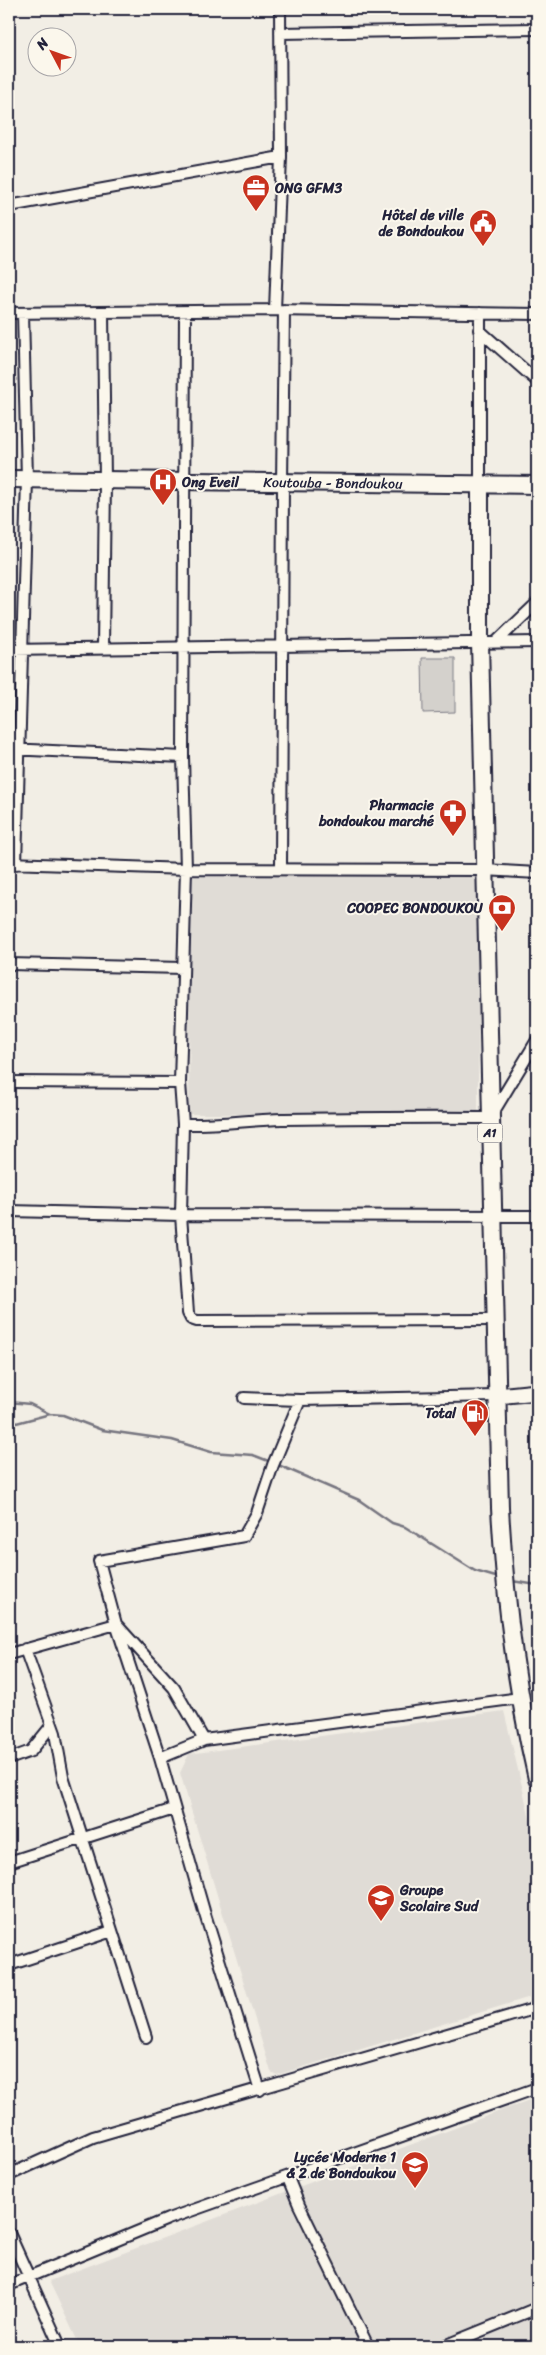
<svg xmlns="http://www.w3.org/2000/svg" width="546" height="2355" viewBox="0 0 546 2355" font-family="Sriracha,sans-serif">
<style>
.built{fill:#e0dcd6}
.green{fill:#d4d1cc;stroke:#7b7a84}
.lines{fill:none;stroke-linecap:round;stroke-linejoin:round}
.stream{stroke:#76747f;stroke-width:2.5}
.street-casing{stroke:#22223b;stroke-width:14}
.secondary-casing{stroke:#22223b;stroke-width:19}
.primary-casing{stroke:#22223b;stroke-width:20}
.street{stroke:#fbf7ec;stroke-width:10}
.secondary{stroke:#fbf7ec;stroke-width:15}
.primary{stroke:#fbf7ec;stroke-width:16}
.labels{text-anchor:middle;stroke-width:4;stroke-linejoin:round;paint-order:stroke}
.shield{fill:#fbf7ec;stroke:#636270;stroke-width:1}
.shield-label{font-size:12px;font-weight:bold;fill:#22223b}
.poi-label{font-size:14px;font-weight:bold;fill:#22223b;stroke:#fbf7ec;text-anchor:end}
.street-label{font-size:14px;fill:#22223b;stroke:#fbf7ec}
</style>
<rect width="100%" height="100%" fill="#f2eee5"/>
<filter id="ink" filterUnits="userSpaceOnUse"><feTurbulence type="fractalNoise" baseFrequency=".02" numOctaves="2"/><feDisplacementMap in="SourceGraphic" scale="10" xChannelSelector="R" yChannelSelector="G"/><feConvolveMatrix kernelMatrix="1 2 1 2 8 2 1 2 1" color-interpolation-filters="sRGB"/></filter>
<g filter="url(#ink)">
<path class="built" d="M479,876l-1,238h-289l1,-237z
M504,1711l33,138v146l-260,80 -6,-3 -91,-299 9,-19z
M537,2097v249h-457l-31,-65z"/>
<path class="green" d="M422,658h33v54l-32,1z"/>
<g class="lines">
<path class="stream" d="M9,1402l21,2 20,10 13,1 39,15 70,10 39,12 42,3 18,7
M9,1425l41,-11
M276,1464l83,36 33,23 13,4 70,44 24,7
M512,1581l25,4"/>
<g class="street-casing">
<path id="street" d="M280,33l257,-4
M9,206l272,-49
M275,310l6,-153 -1,-148
M185,312l-2,445 3,112 -6,214 3,41 -2,91 7,98 3,6 6,2 299,-1
M9,313l266,-3 262,4
M103,313l2,168 -2,167
M480,313v170
M479,330l58,51
M282,483l2,-173
M496,642l41,-39
M9,650l528,-8
M9,749l174,8
M9,863l177,6 298,1 53,3
M16,864l11,-385 -4,-166
M281,869l2,-386
M9,964l174,4
M9,1082l171,1
M183,1124c33,1 66,-4 99,-5 70,-1 139,-2 208,-1l47,-78
M9,1211l172,4 356,1
M244,1398l56,2 197,-4
M25,1649l30,84 8,44 83,260
M9,1654l107,-30 58,64 30,52
M160,1758l44,-18 316,-42
M9,1759l22,-8 21,-26
M9,1862l165,-53
M9,1965l103,-34
M260,2090l-56,-179 -44,-153 -44,-134 -17,-63 145,-25 13,-23 16,-48 27,-65
M9,2175l84,-38 444,-129
M288,2178l11,27 69,141
M9,2233l51,113
M9,2285l159,-66 369,-131
M444,2346l93,-38"/>
</g>
<g class="secondary-casing">
<path id="secondary" d="M497,1396l40,-4"/>
</g>
<g class="primary-casing">
<g id="primary">
<path id="s1" d="M9,479l528,6"/>
<path d="M480,483v159l20,866c5,92 16,181 37,271"/>
</g>
</g>
<use href="#street" class="street"/>
<use href="#secondary" class="secondary"/>
<use href="#primary" class="primary"/>
</g>
</g>
<defs>
<g id="office-pin" transform="scale(1.4375)"><path d="M0 17L-7.5 6A9.5 9.5 0 1 1 7.5 6Z" fill="#c8321e" stroke="#fbf7ec"/><path d="M-6-3h4V-5.5h4V-3h4V5H-6ZM-1-4.5V-3h2v-1.5ZM-6 0V1H6V0Z" fill="#fff"/></g>
<g id="civic-pin" transform="scale(1.4375)"><path d="M0 17L-7.5 6A9.5 9.5 0 1 1 7.5 6Z" fill="#c8321e" stroke="#fbf7ec"/><path d="M-.6-6.5H3V-4.5H.6V-3L4-1V1h2V6H-6V1h2V-1L-.6-3ZM-1.2 2.5V6h2.4V2.5Z" fill="#fff"/></g>
<g id="hospital-pin" transform="scale(1.4375)"><path d="M0 17L-7.5 6A9.5 9.5 0 1 1 7.5 6Z" fill="#c8321e" stroke="#fbf7ec"/><path d="M-5-5h3v3.5h4V-5h3V5h-3V1.5h-4V5h-3Z" fill="#fff"/></g>
<g id="pharmacy-pin" transform="scale(1.4375)"><path d="M0 17L-7.5 6A9.5 9.5 0 1 1 7.5 6Z" fill="#c8321e" stroke="#fbf7ec"/><path d="M-2-6h4v4h4v4h-4v4h-4v-4h-4v-4h4Z" fill="#fff"/></g>
<g id="bank-pin" transform="scale(1.4375)"><path d="M0 17L-7.5 6A9.5 9.5 0 1 1 7.5 6Z" fill="#c8321e" stroke="#fbf7ec"/><path d="M-6-4H6V4H-6ZM0-2.3a2.3 2.3 0 1 0 0 4.6a2.3 2.3 0 1 0 0-4.6Z" fill="#fff"/></g>
<g id="fuel-pin" transform="scale(1.4375)"><path d="M0 17L-7.5 6A9.5 9.5 0 1 1 7.5 6Z" fill="#c8321e" stroke="#fbf7ec"/><path d="M-5.5-6h7V0h2V4h1.3V-2.5L3-4.5l.8-.8L6-3V5H2.5V1h-1V6h-7ZM-4.2-4.7v3.2H.2V-4.7Z" fill="#fff"/></g>
<g id="school-pin" transform="scale(1.4375)"><path d="M0 17L-7.5 6A9.5 9.5 0 1 1 7.5 6Z" fill="#c8321e" stroke="#fbf7ec"/><path d="M0-5L7-2L0 1L-7-2ZM-4 1L0 2.5L4 1V4Q0 6-4 4Z" fill="#fff"/></g>
</defs>
<g fill-rule="evenodd">
<use href="#office-pin" x="256" y="188"/>
<use href="#civic-pin" x="483" y="223"/>
<use href="#hospital-pin" x="163" y="482"/>
<use href="#pharmacy-pin" x="453" y="813"/>
<use href="#bank-pin" x="502" y="908"/>
<use href="#fuel-pin" x="475" y="1413"/>
<use href="#school-pin" x="381" y="1898"/>
<use href="#school-pin" x="415" y="2165"/>
</g>
<g class="labels">
<rect class="shield" x="477.5" y="1123.5" width="25" height="19" rx="4"/>
<g class="shield-label">
<text x="490" y="1137">A1</text>
</g>
<g class="poi-label">
<text x="275" y="193" text-anchor="start">ONG GFM3</text>
<text x="464" y="220">Hôtel de ville<tspan x="464" dy="16">de Bondoukou</tspan></text>
<text x="182" y="487" text-anchor="start">Ong Eveil</text>
<text x="434" y="810">Pharmacie<tspan x="434" dy="16">bondoukou marché</tspan></text>
<text x="483" y="913">COOPEC BONDOUKOU</text>
<text x="456" y="1418">Total</text>
<text x="400" y="1895" text-anchor="start">Groupe<tspan x="400" dy="16">Scolaire Sud</tspan></text>
<text x="396" y="2162">Lycée Moderne 1<tspan x="396" dy="16">&amp; 2 de Bondoukou</tspan></text>
</g>
<g class="street-label">
<text dy="5" stroke="none"><textPath href="#s1" startOffset="324">Koutouba - Bondoukou</textPath></text>
</g>
</g>
<rect width="546" height="2355" fill="none" stroke="#fbf7ec" stroke-width="30"/>
<rect x="15" y="15" width="516" height="2325" fill="none" stroke="#22223b" stroke-width="2" filter="url(#ink)"/>
<g transform="translate(52 52) rotate(311)"><circle r="24" fill="#fbf7ec" stroke="#a4a2a5"/>
<path d="M0-4L9 19L0 12L-9 19Z" fill="#c8321e"/>
<text y="-8" font-size="14" font-weight="bold" text-anchor="middle" fill="#22223b">N</text>
</g>
</svg>
